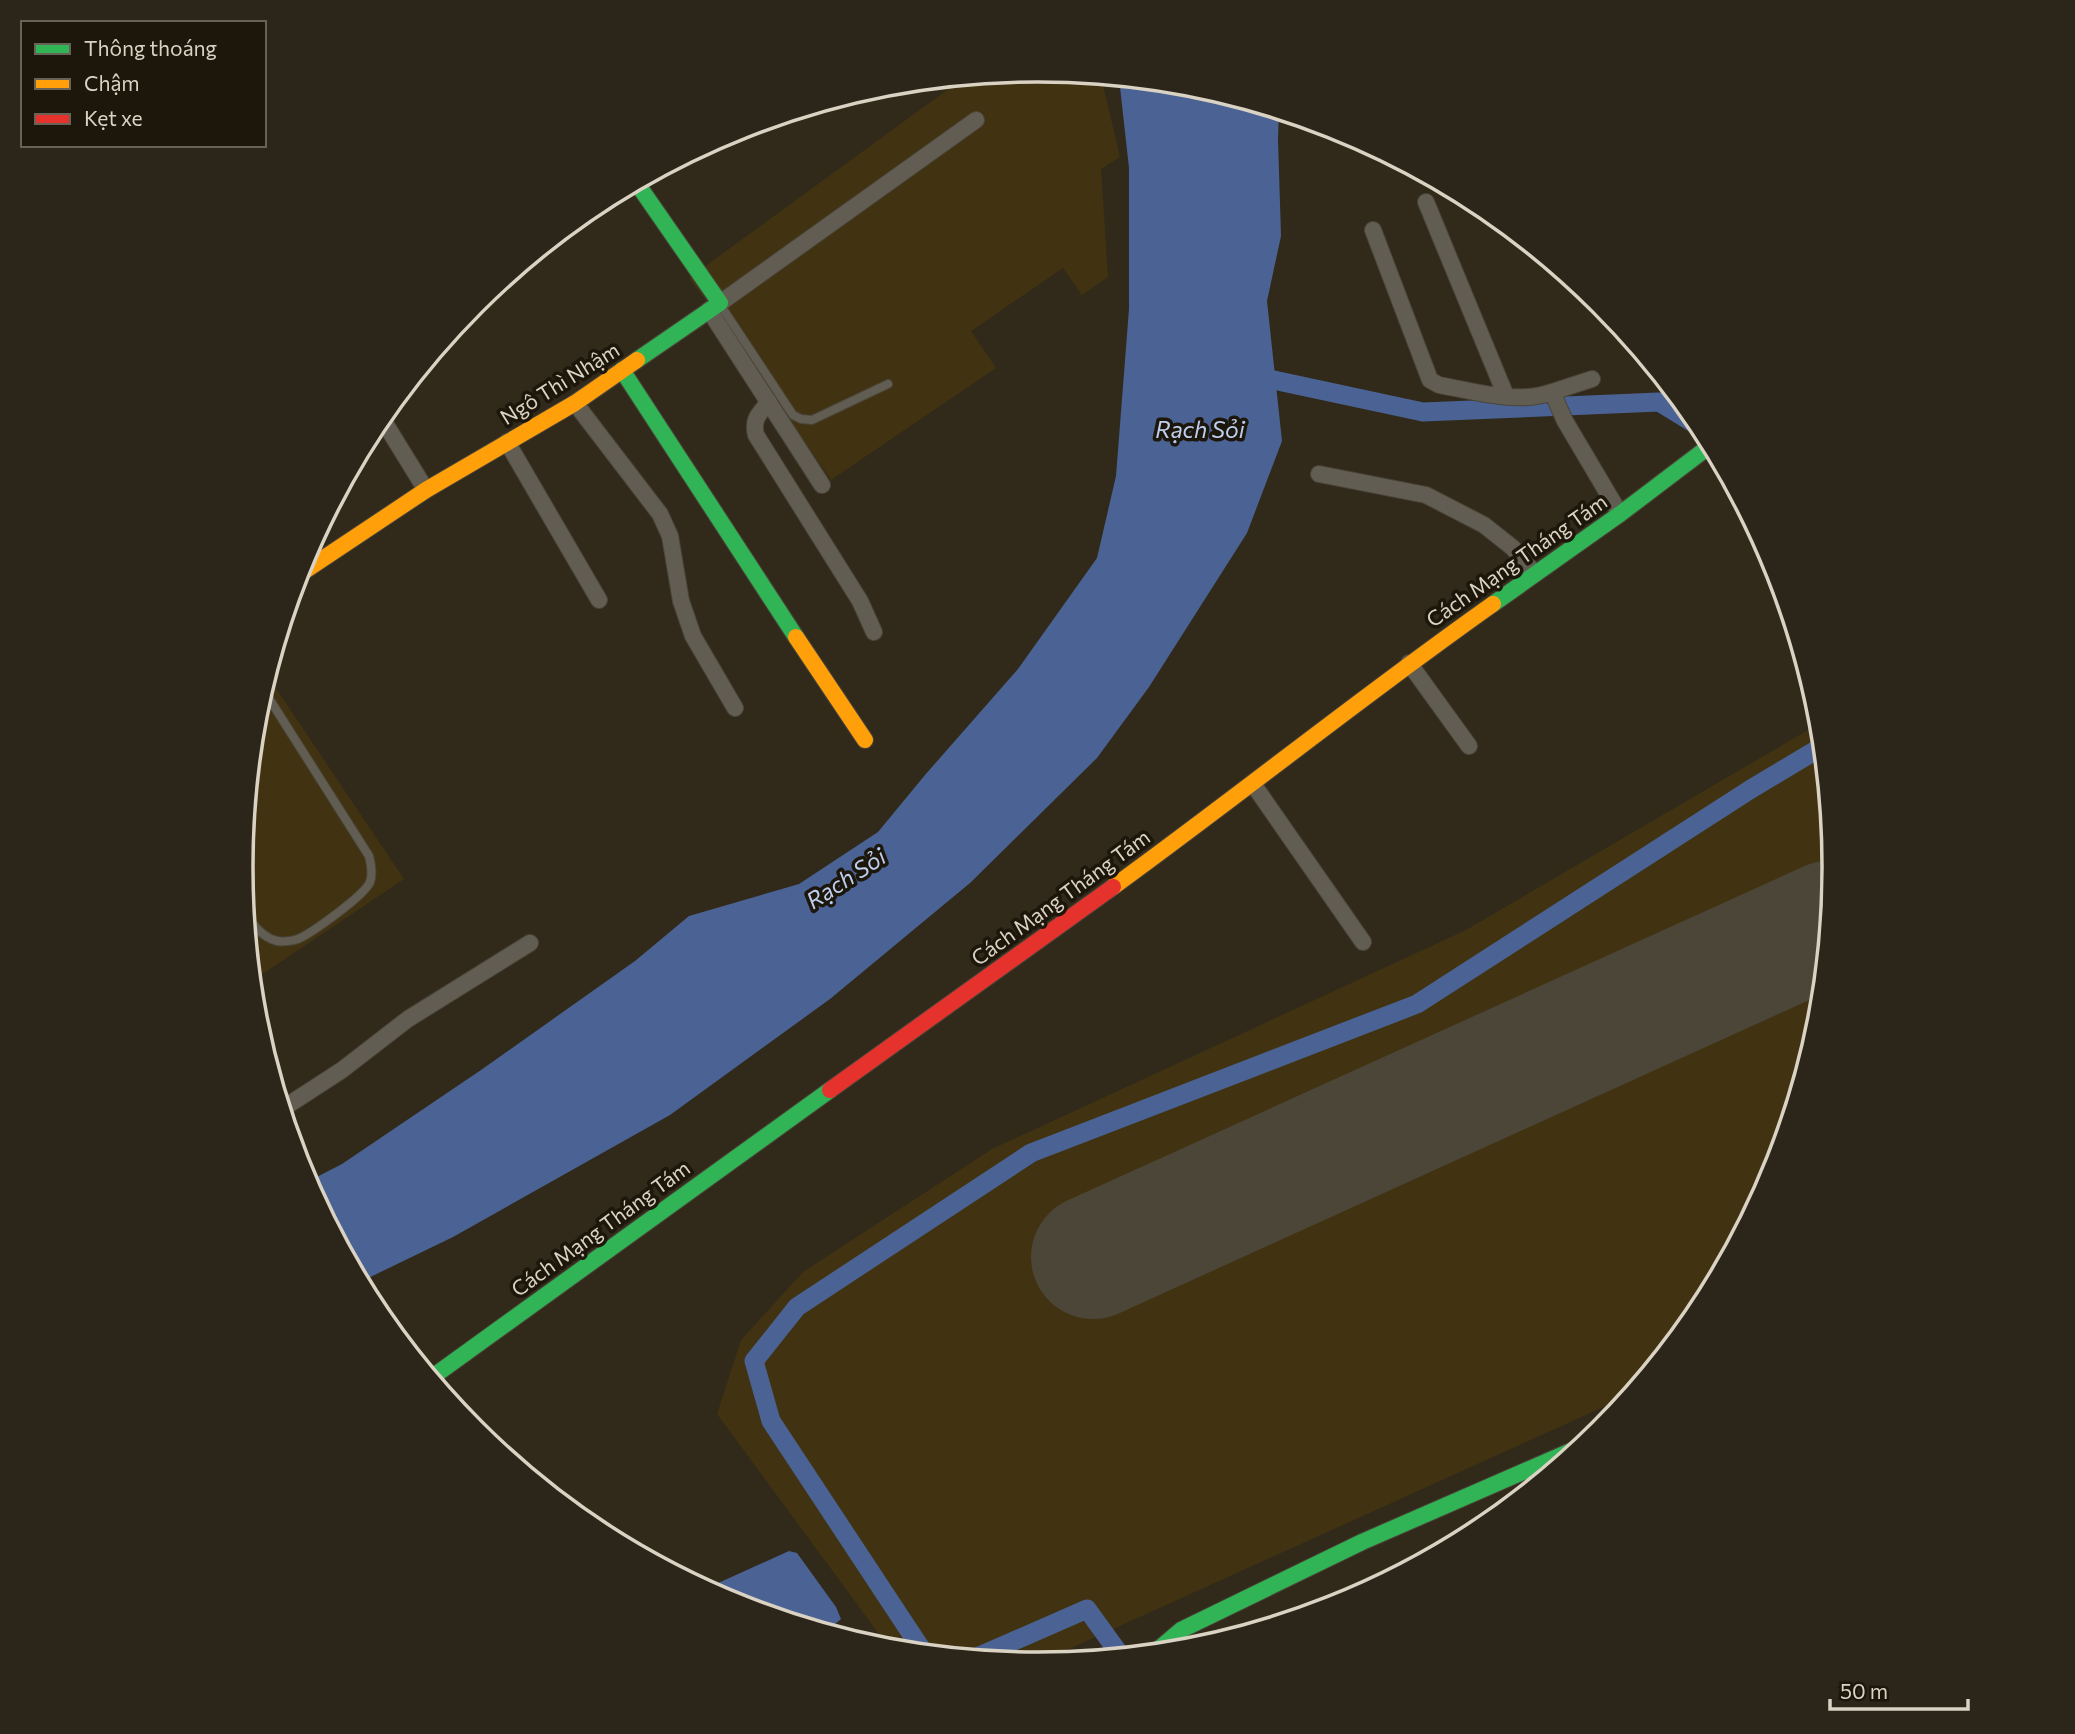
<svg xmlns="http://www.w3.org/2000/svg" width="2075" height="1734" viewBox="0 0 2075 1734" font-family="Commissioner,sans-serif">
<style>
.built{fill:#413311}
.water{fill:#4a6394}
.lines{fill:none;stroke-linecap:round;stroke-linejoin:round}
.canal{stroke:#4a6394;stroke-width:19}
.runway{stroke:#4c4638;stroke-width:124}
.lane-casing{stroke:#4a4539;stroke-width:10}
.street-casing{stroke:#4a4539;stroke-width:18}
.fast-casing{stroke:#4a4539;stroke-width:18}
.slow-casing{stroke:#4a4539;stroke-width:18}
.jam-casing{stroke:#4a4539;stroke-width:18}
.lane{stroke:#625d52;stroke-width:8}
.street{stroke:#625d52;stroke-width:16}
.fast{stroke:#30b455;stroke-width:16}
.slow{stroke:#ff9f0a;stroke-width:16}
.jam{stroke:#e5322d;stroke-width:16}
.labels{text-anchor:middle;stroke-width:7;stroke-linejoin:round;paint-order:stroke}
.street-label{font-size:21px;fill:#dad2c3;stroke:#1c160b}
.water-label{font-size:23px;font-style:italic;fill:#becff0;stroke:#1c160b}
.rim{fill:none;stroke:#dad2c3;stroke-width:3.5}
</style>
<rect width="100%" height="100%" fill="#312a1a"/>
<path class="built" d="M1038,70l62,6 3,9 17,72 -19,12 7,108 -26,18 -19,-27 -92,63 25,37 -165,112 -116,-168 -26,-34 276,-201z
M267,675l137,204 -152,102 -11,-114 15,-156z
M1820,723l14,144 -15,156 -45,149 -74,138 -70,85 -594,269 -146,-15 -173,-235 24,-74 62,-68 189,-123 474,-219z"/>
<path class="water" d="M1119,78l74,7 86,26 -1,28 3,97 -14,65 15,140 -35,92 -98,154 -52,71 -127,125 -140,116 -160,116 -217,122 -93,45 -53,-100 35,-18 139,-94 154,-109 54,-45 110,-32 79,-52 47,-57 93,-106 79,-111 19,-82 13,-167v-141z
M789,1551l8,2 39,54 5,12 -15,13 -94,-29 -27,-14z"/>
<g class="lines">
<path class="canal" d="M1250,375l173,37 236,-10 44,27
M924,1653l-153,-232 -17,-60 43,-54 234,-154 386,-149 334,-215 72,-43
M975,1658l112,-49 34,47"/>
<path class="runway" d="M1093,1257l736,-334"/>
<g class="lane-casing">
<path id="lane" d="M721,306l72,109 8,4 11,1 76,-36
M245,913c7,11 18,25 32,28 5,1 15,0 21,-2 14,-6 67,-44 72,-57 3,-8 1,-18 -1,-26l-106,-167"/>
</g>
<g class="street-casing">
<path id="street" d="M1426,202l80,194
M1373,230l57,150 9,5c35,6 78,20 113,7l13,29 55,93
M720,303l256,-183
M709,310l113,175
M1552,392l40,-13
M769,402c-10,12 -17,17 -13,33l104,166 14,31
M575,403l85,111 10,22 11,65 12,35 42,72
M381,417l45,73
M507,442l92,158
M1319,474l107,21 58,30 29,23 22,26
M1409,663l60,83
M1253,784l110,158
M282,1109l60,-39 66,-51 122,-76"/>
</g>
<g class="fast-casing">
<path id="fast" d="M636,182l84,121 -83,57
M622,370l174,267
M1493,604l127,-90 91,-69
M431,1378l399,-288
M1154,1653l27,-23 181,-88 218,-95"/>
</g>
<g class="slow-casing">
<path id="slow" d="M297,576l129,-86 149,-87 62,-43
M796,637l69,103
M1113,887c128,-93 251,-192 380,-283"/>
</g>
<g class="jam-casing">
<path id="jam" d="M830,1090l283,-203"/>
</g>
<use href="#lane" class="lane"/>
<use href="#street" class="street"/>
<use href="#fast" class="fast"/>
<use href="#slow" class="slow"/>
<use href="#jam" class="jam"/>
</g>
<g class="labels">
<g class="street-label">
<text transform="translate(560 384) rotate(-32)" y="7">Ngô Thì Nhậm</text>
<text transform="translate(1517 561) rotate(-35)" y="7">Cách Mạng Tháng Tám</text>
<text transform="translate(1061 898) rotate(-36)" y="7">Cách Mạng Tháng Tám</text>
<text transform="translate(601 1229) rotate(-36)" y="7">Cách Mạng Tháng Tám</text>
</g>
<g class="water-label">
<text x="1200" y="438">Rạch Sỏi</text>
<text transform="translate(846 879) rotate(-33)" y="8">Rạch Sỏi</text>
</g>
</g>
<path d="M0 0H2075V1734H0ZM1037 82H1038A784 784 0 0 1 1822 866V868A784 784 0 0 1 1038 1652H1037A784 784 0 0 1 253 868V866A784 784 0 0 1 1037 82Z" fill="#2b251a" fill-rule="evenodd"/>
<path class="rim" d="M1037 82H1038A784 784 0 0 1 1822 866V868A784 784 0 0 1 1038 1652H1037A784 784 0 0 1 253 868V866A784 784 0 0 1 1037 82Z"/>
<rect x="21" y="21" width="245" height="126" fill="#1c160b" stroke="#686155" stroke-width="2"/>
<rect x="35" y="44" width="35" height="10" fill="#30b455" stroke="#686155" stroke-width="2"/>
<text x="84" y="56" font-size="21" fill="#dad2c3">Thông thoáng</text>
<rect x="35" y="79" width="35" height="10" fill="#ff9f0a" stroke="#686155" stroke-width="2"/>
<text x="84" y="91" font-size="21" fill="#dad2c3">Chậm</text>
<rect x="35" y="114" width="35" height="10" fill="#e5322d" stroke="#686155" stroke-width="2"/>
<text x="84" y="126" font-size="21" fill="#dad2c3">Kẹt xe</text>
<path d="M1830 1699v10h138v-10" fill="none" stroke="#dad2c3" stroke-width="3.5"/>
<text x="1840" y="1699" font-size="21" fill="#dad2c3" stroke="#1c160b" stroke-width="5" paint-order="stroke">50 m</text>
</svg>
